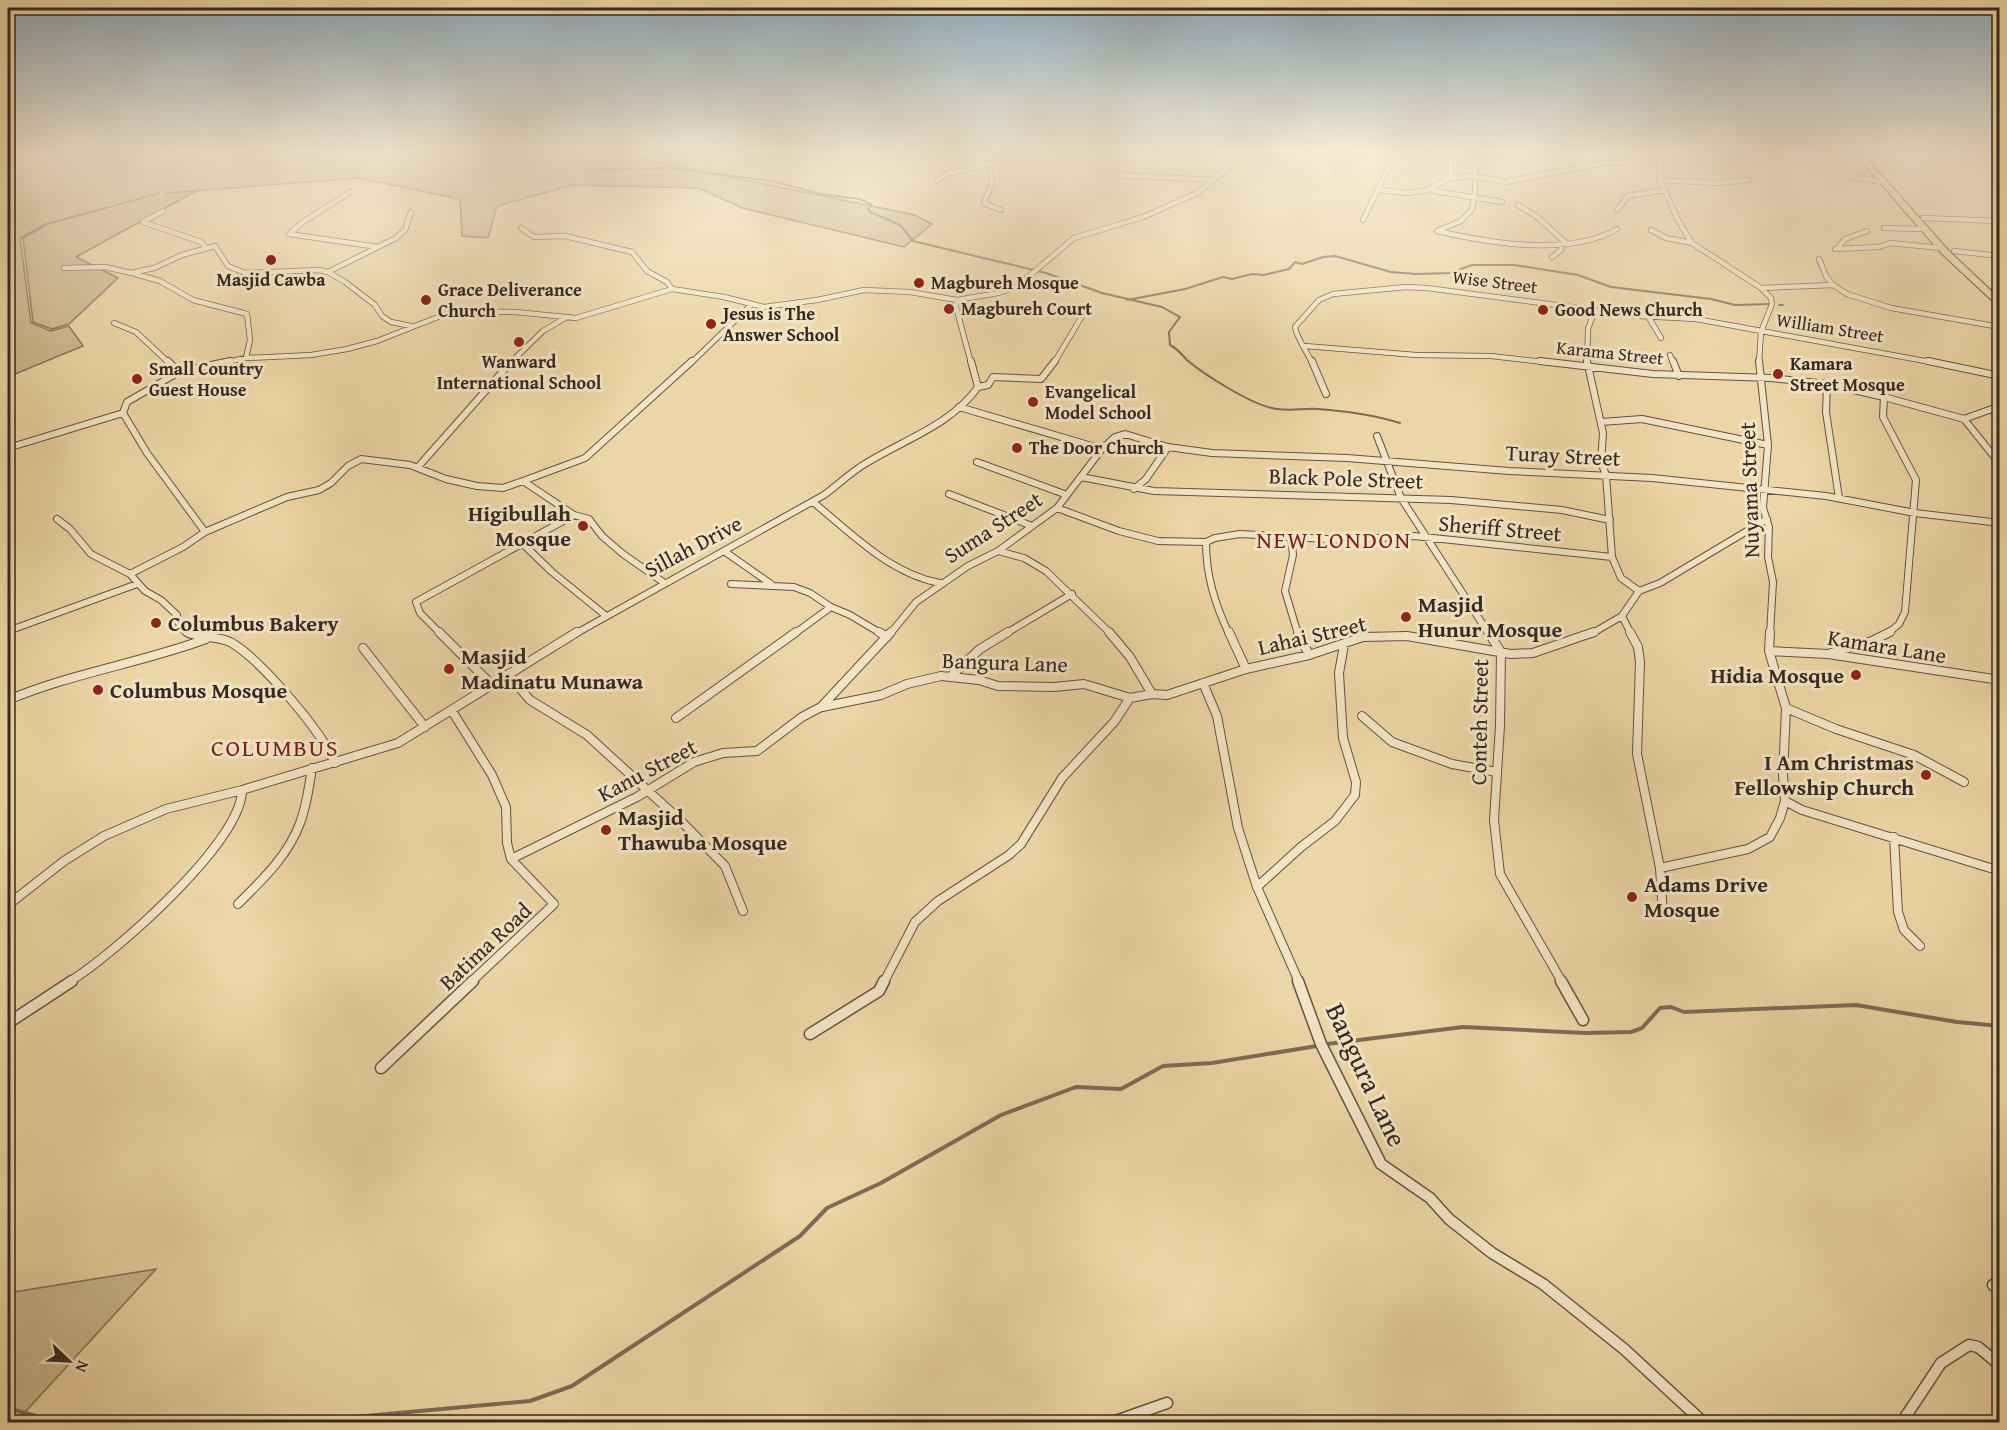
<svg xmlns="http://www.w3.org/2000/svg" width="2007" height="1430" viewBox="0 0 2007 1430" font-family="'Gentium Book Plus',serif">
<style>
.green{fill:#cdb88f;stroke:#807058;stroke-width:1.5}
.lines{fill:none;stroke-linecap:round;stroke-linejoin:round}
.stream-far1{stroke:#7d6c56;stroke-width:2}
.stream{stroke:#7d6c56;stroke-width:4}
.minor-far3-casing{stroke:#625342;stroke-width:6}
.minor-far2-casing{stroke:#625342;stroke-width:8}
.minor-far1-casing{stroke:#625342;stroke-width:10}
.minor-casing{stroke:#625342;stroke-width:13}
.tertiary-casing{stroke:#625342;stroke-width:3}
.trunk-casing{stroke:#342821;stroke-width:2}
.minor-far3{stroke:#f3e4c5;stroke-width:4.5}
.minor-far2{stroke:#f3e4c5;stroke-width:6}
.minor-far1{stroke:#f3e4c5;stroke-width:8}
.minor{stroke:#f3e4c5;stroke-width:10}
.tertiary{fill:#f3e4c5;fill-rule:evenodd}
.trunk{fill:#ecd5a6;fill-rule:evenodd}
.poi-dot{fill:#8f2418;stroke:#f3e4c5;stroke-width:2}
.labels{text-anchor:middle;stroke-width:6;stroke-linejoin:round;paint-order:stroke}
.far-poi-label{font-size:18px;font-weight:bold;fill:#342821;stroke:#f3e4c5;text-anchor:start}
.far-street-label{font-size:18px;fill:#342821;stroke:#f3e4c5}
.street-label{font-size:22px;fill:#342821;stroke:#f3e4c5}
.poi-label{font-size:22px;font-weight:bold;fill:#342821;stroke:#f3e4c5;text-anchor:start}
.neighbourhood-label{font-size:24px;letter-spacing:1.5px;fill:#7a1f14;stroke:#f3e4c5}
.near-street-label{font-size:27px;fill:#342821;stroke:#f3e4c5}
</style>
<rect width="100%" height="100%" fill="#ecd5a6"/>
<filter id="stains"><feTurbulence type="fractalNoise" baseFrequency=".00333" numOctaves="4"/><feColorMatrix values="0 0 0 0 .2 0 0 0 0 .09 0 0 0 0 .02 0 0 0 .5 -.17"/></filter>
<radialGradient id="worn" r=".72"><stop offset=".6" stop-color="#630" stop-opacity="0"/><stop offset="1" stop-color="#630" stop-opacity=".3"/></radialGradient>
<path class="green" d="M8,152h600l307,63 17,9 -28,23 -162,-39 -43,-20 -126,-3 -76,21 -9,32 -26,-2 -2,-37 -101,-21 -194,15 31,-2 -120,66 42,21 -49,46 -17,5 -19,-7 -10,-84 25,-14 112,-31 -114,31 -26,14 11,85 20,8 18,-5 14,20 -75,31z
M156,1269l-140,153h-8v-129z"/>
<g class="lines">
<path class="stream-far1" d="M581,170l89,-2 102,13 48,13 40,5 12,6 -4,4 2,3 30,13 13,16 133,32 56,20 60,14 18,10 -11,15 1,13c8,4 11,9 17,15 16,14 64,44 85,48 14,4 31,0 46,1 28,2 56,6 82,14
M1127,300l58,-11 38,-12 9,2 20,-5 12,1 25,-6 6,-7 7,2 21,-7 12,-1 56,16 25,2 34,-1 22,-8h42l64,10 33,12 100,12 24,6 36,-1
M1779,305h4"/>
<path class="stream" d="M1327,1044l136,-17 122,6 46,-1 11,-4 18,-20 11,-1 13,5 172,-7 101,17 43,4
M8,1408l48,14
M300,1422l230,-21 42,-15 228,-150 27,-28 54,-25 120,-68 75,-28 45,2 42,-23 49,-3 105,-17"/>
<g class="minor-far3-casing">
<path id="minor-far3" d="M915,152l49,4 25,8 52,-12
M1306,152h33
M1448,152l4,18 -3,8
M1568,152l7,3
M1674,152l-13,9 -1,19 18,40 14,23 69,45 10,10 1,6 -11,28 -2,31
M1797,152l14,20
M897,153l16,-1
M1337,170l5,-10 -3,-8
M1118,175l95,5
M1845,176l38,6
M1660,180l57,3 32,-3
M937,181l10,-7 42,-10 3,20 -8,19 17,7
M1379,190l29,3 20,-3 74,12
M1428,190l21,-12 26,-2 30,6 100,-19 56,-2
M1518,205l18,11 31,28
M1617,210l11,-14 37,-6
M163,211l-20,11 58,20 4,5
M1923,218l77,3
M1363,220l33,-68
M521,228l13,9 31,-1 67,16 15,19 20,11 5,7
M1884,228l40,1
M1439,230l22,-9 11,-12 3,-17v-22l11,-14
M1651,230l15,8 26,5
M1437,231c53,12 131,26 180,-2
M289,234l89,13
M289,234l14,-12 47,-30
M1835,249l44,-2 11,-4 51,5
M1841,249l-2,-3 6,-7 22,-8
M1954,251l46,5
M1552,257l9,-7 1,-5
M1819,259l7,17 7,9
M64,268l41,-1 26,6 23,-5 28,-13 33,-9 13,20 17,7 73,-3 10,2 17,10 30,23 7,11 9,6 20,4
M328,272l68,-34 9,-8 6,-18
M135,274l25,7 33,19 54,14 3,26 -4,18
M1761,288l72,-3 14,9 44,14 109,19
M957,300l-1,7 15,56
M1648,316l13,22
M114,323l22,9 33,31
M1305,346l111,9 75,1 62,7
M1670,355l3,8
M222,363l24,-5 65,-3 36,-6 30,-8 66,-26 21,-4 51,1 61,6 96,-29 52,8 40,10 53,-7 47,-10 46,2 47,8 41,-7 18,-6 58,-49 69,-21 54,-24 51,-41
M510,363l33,-32 22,-13
M691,363l60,-58
M1054,363l34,-57
M1312,363c-5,-12 -15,-24 -17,-36l24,-27 14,-6 73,-7 21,1 212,28 57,3 240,44
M1587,363l1,-34 7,-20"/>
</g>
<g class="minor-far2-casing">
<path id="minor-far2" d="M168,361l11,11
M1312,361l14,33
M1540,361l113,13 118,4 56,6 57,13
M1587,361l16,72 -2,29 5,13 6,82 9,21 18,13
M1673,361l6,15
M1759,361l9,84 -5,63 6,19 -1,30 5,25 -3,52
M1928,361l72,15
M1827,384l-1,28 13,86
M978,387l10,-2 5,-8 48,2 14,-18
M959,407l143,42
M1992,410l8,6
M1964,419l36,45
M1601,422l41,-3 126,26
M1377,436l24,62 88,136
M8,448l115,-35
M977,462l90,33
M418,467l94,-106
M1081,477l73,14 297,9 111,10 48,10
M523,481l62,-23 107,-97
M1134,489l12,-10 22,-32
M949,494l83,32
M813,502c38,31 77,72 127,81
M1057,508l62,23 39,10 48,1 9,-4 25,-4 104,6 70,-4 198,21
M57,519l13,10 21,25 39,20
M205,532l82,-35 32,-7 12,-7 17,-17 13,-7 49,6 36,14 31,7 26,2 20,-7 51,34 15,4 13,17 21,18 40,28
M1291,536l2,19 -8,36 13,43
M1206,542c0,34 9,62 23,92
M523,544l29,28 53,43
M724,551l47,33
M998,551l26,7 22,13 65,63
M731,584l63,3 16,6 21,14
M1622,616l9,18
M8,631l129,-47
M189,634l-9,-7 -3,-12 -16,-15 -16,-9 -15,-17 53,-27 22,-15 -58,-79 -24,-40 4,-11 52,-30 51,-11
M441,634l-21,-21 -4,-11 158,-87
M575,634l249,-139c15,-11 28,-24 44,-33 38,-23 84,-38 110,-75l-7,-26
M794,634l37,-27 19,8 32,19
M890,634l26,-32 52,-36 30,-15 59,-43 45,-59 13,-12 10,-3 43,13 44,6 135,5 162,13 143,7 174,18 89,17 85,10
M1005,634l67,-40
M1591,634l31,-18 17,-25 21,-8 107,-64
M1887,634l12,-10 6,-12 11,-132 -33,-63 1,-20 80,22 36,-13"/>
</g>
<g class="minor-far1-casing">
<path id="minor-far1" d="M187,632c13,7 32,3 45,11 30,18 90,89 103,120
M439,632l52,52
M879,632l8,5
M1109,632l21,25 22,37 15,1 79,-26 63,-14 54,-18 44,-1 104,18 22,-1 61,-21
M1229,632l17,37
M1298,632l11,23
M1488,632l13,20 -1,74 -6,94 6,54 62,108
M1630,632l8,15 2,15 -3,92 23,114 3,46
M363,648l62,79
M1769,651l59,3 172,26
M1828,654l44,-13 18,-9
M508,674l22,26 57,35 94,86 44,45 18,45
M951,676l29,-27 28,-17
M1203,683l14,33 21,112 19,59 42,95
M8,700c64,-27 133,-37 198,-61
M822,707l59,-12 26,-11 34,-8 38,4 19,6 56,1 30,-3 46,14 22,-4
M1786,708l50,21 78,26 50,27
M452,711l40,64 14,32 1,36 4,16 43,45 -83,78
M1362,716l30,26 60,22 45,8
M676,718l120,-86
M1785,801l17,9 198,61
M1894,837l4,75 6,18 16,16
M511,859l126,-62 57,-35 29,-9 34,-2 45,-34 19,-10 70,-75
M1660,868l88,-19 22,-12 10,-19 5,-17 -2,-25 3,-68 -17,-57 1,-19
M1257,887l44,-40 34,-26 20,-26 1,-13 -13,-44 -4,-65 5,-28
M238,904c24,-24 50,-48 62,-81 7,-18 9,-37 12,-55
M8,905l56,-44 40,-25 62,-27 76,-19 156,-47 179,-111
M69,982c44,-27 173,-140 173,-192
M884,982l31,-60 23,-21 71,-46 12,-11 41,-66 52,-56 16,-24"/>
</g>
<g class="minor-casing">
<path id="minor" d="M1298,981l23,63 60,120 49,34 19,21 43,34 51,31 81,65 79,73
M1561,981l22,39
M8,1023l64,-42
M810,1034l69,-43 5,-10
M381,1068l92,-87
M1993,1285l7,-1
M1113,1422l54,-19
M1902,1422l39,-59 28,-18 9,2 22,18"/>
</g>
<g class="tertiary-casing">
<path id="tertiary" d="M1992,152h8v5z"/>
</g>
<g class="trunk-casing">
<path id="trunk" d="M1853,152h8l87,98 52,49v9l-58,-54z"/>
</g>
<use href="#minor-far3" class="minor-far3"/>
<use href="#minor-far2" class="minor-far2"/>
<use href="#minor-far1" class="minor-far1"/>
<use href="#minor" class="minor"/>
<use href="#tertiary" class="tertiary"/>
<use href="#trunk" class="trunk"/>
</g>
<linearGradient id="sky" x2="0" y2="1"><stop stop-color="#90aabc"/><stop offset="0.43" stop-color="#f6ecd7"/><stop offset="1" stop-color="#f6ecd7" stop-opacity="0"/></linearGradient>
<rect width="2007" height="352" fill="url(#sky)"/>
<g class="poi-dot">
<circle cx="271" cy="260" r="6"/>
<circle cx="919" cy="283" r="6"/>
<circle cx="426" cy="300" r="6"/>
<circle cx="949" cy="309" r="6"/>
<circle cx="1543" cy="310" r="6"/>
<circle cx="711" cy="324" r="6"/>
<circle cx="519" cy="342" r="6"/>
<circle cx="1778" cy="374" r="6"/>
<circle cx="137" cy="379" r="6"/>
<circle cx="1033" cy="402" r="6"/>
<circle cx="1017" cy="448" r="6"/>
<circle cx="583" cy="526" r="6"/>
<circle cx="1406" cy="617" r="6"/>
<circle cx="156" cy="623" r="6"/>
<circle cx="449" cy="669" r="6"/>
<circle cx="1856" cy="675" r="6"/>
<circle cx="98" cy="690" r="6"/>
<circle cx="1926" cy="775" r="6"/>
<circle cx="606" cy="830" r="6"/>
<circle cx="1632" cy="897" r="6"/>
</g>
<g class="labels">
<g class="far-poi-label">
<text x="271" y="286" text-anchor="middle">Masjid Cawba</text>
<text x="931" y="289">Magbureh Mosque</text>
<text x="438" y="296">Grace Deliverance<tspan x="438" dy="21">Church</tspan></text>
<text x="961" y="315">Magbureh Court</text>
<text x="1555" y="316">Good News Church</text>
<text x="723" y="320">Jesus is The<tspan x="723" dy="21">Answer School</tspan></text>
<text x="519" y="368" text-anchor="middle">Wanward<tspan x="519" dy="21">International School</tspan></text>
<text x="1790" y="370">Kamara<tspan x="1790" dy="21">Street Mosque</tspan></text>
<text x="149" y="375">Small Country<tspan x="149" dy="21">Guest House</tspan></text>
<text x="1045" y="398">Evangelical<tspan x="1045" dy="21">Model School</tspan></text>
<text x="1029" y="454">The Door Church</text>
</g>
<g class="far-street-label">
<text transform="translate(1495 282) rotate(7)" y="6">Wise Street</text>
<text transform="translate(1830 328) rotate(9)" y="6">William Street</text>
<text transform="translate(1610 353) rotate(6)" y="6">Karama Street</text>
</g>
<g class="street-label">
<text transform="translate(1563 455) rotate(3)" y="8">Turay Street</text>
<text transform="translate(1346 478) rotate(2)" y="8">Black Pole Street</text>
<text transform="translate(1749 490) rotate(-92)" y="8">Nuyama Street</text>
<text transform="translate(993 527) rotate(-33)" y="8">Suma Street</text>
<text transform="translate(1500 528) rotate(5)" y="8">Sheriff Street</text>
<text transform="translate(693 546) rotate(-28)" y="8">Sillah Drive</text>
<text transform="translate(1312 635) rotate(-13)" y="8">Lahai Street</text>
<text transform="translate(1887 646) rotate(9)" y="8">Kamara Lane</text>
<text transform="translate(1005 662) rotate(2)" y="8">Bangura Lane</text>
<text transform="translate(1479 722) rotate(-89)" y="8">Conteh Street</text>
<text transform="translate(647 770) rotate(-28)" y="8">Kanu Street</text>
<text transform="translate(485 946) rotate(-43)" y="8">Batima Road</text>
</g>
<g class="poi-label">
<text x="571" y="521" text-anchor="end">Higibullah<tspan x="571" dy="25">Mosque</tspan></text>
<text x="1418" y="612">Masjid<tspan x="1418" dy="25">Hunur Mosque</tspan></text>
<text x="168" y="631">Columbus Bakery</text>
<text x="461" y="664">Masjid<tspan x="461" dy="25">Madinatu Munawa</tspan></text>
<text x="1844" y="683" text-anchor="end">Hidia Mosque</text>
<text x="110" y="698">Columbus Mosque</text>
<text x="1914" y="770" text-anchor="end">I Am Christmas<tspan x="1914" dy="25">Fellowship Church</tspan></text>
<text x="618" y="825">Masjid<tspan x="618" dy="25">Thawuba Mosque</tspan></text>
<text x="1644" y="892">Adams Drive<tspan x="1644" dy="25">Mosque</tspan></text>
</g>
<g class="neighbourhood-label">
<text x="1334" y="548">NEW LONDON</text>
<text x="275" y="756">COLUMBUS</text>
</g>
<g class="near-street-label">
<text transform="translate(1366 1075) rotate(65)" y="9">Bangura Lane</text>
</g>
</g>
<rect width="2007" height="1430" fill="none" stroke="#ecd5a6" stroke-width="30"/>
<rect x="9" y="9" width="1989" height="1412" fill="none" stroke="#342821" stroke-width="3"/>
<rect x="15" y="15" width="1977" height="1400" fill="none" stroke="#342821" stroke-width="1.5"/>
<g transform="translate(69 1361) rotate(113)" stroke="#f3e4c5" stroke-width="4.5" paint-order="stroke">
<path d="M0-4.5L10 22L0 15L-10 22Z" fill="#342821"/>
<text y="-9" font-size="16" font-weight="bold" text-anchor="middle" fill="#342821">N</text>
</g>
<rect width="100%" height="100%" filter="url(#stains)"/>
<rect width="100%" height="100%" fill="url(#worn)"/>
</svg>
